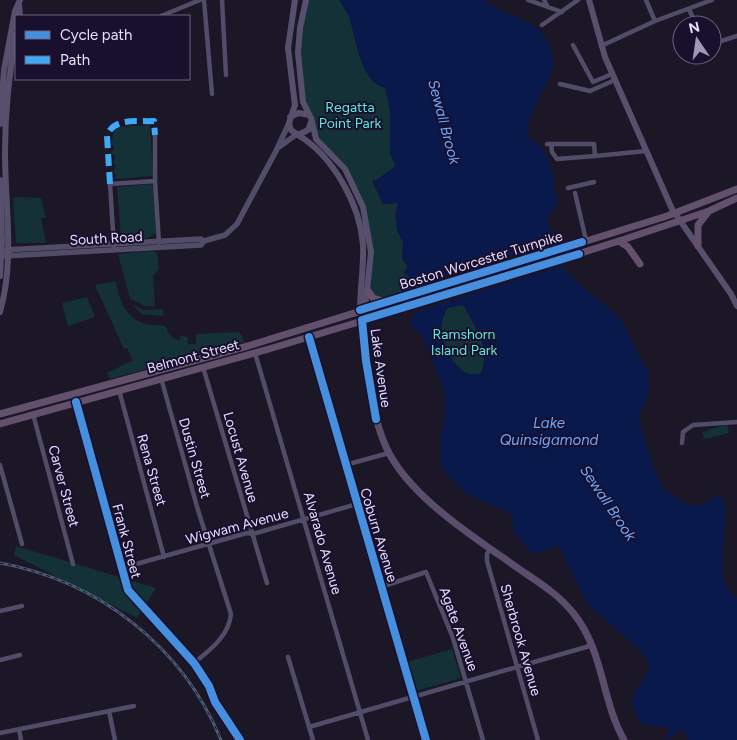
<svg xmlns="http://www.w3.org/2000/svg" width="737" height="740" viewBox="0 0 737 740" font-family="Figtree,sans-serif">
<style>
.green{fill:#143137}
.water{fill:#0a194c;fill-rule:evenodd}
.pier{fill:#1c1727}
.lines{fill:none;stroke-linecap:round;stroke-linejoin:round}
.minor{stroke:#514c68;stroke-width:4.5}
.tertiary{stroke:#514c68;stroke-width:5.5}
.secondary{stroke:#56506d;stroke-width:6}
.primary{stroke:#5b4d6c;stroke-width:7}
.trunk{stroke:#62506c;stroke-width:7}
.rail-casing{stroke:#4a5a72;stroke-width:3}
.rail{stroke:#19102e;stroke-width:1;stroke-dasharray:4;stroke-linecap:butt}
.quiet{stroke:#3fa9f5;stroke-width:6;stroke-dasharray:12 6;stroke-linecap:butt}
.cycleway-casing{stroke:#19102e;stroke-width:11}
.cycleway{stroke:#468fdf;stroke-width:8}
.labels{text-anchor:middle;stroke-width:4;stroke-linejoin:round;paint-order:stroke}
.park-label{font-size:14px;fill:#60e8d8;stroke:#19102e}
.street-label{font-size:14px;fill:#e5ddff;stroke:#19102e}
.water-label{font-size:15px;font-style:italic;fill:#6ba8ff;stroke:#19102e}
</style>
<rect width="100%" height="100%" fill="#1c1727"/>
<path class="green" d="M306,0h34c2,6 5,9 8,14 9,23 10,67 38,74l4,23v43l6,12 -21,15 -2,-2v4l10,21 15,-1 -1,27 6,12v19l5,5 -4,7 21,6 4,10 -43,14 -18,-12v-63l-16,-48 -36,-41 -11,-29 -7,-67z
M150,125l3,51 -38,3 1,-5 -3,-1 3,-8 -3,-1 2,-8 -3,-2 2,-8 -3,-2 4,-17z
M150,184l3,2 3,47 -8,5h-7l-4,-3 -5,3h-11l-4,-51z
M13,197l28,1 5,20h-5l5,25h-30z
M152,251l5,2 2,16 -6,7 2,30h-10l-15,-7 -12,-45z
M116,281c3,21 11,40 34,44 5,0 10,0 16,1 1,7 7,14 14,14l1,-5 7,3v6h8v-10l42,-2 4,3 2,7 -134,37 -3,-6 26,-13 -6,-12 -3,1 -29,-64z
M87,297l8,20 -27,9 -6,-23z
M132,304l11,6 20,-1v7l-21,-2z
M460,305l4,1c11,21 27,42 17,67 -22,9 -38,-26 -40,-43 0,-7 3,-17 7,-22z
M727,425l2,8 -24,6 -3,-7 4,-1 1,4v-5z
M16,546l140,42 -19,30 -123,-63z
M452,649l9,29 -45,13 -9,-29z"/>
<path class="water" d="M340,0h145c17,16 44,16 58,35 24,35 -2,51 -12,81 -2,5 -4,10 -4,15 1,8 7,9 12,14 6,6 10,16 13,24 3,9 1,26 6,33l-11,17 6,15 -2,10 1,13 24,24 38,32 8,8 19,39 7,10 1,23 -8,17 -2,10 12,40 12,29 24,15 15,2 15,-12 6,4c10,28 -16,81 14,100v142h-49l-6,-11 -14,11 -2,-3 3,-9 -27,-4c-20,-26 -4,-33 7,-56l-2,-8 -9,-12 -51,-44 -28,-57c-10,-2 -14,8 -27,6l-18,-20 -2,-18 -47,-22 -24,-25v-35l3,-10 1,-30 -22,-56 -13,-12c0,-16 30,-29 15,-46h-14l-7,-6 4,-7 -6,-8 1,-16 -6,-12 -2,-16 3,-11 -15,1 -10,-25 2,2 21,-15 -6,-12v-43l-5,-23c-27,-7 -27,-50 -37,-74 -2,-5 -6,-8 -8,-14zM460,305l4,1c11,21 27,42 17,67 -22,9 -38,-26 -40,-43 0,-7 3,-17 7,-22z"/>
<path class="pier" d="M555,242l-1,12 -130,42 3,-5 -2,-9z
M556,257l8,8 -153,48 10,-14z"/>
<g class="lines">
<path class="minor" d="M204,0l8,94
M222,0l4,75
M528,0l34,12
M544,0l4,7
M646,0l9,21
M689,9l7,16
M161,16l39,-16
M542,25l36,-25
M712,44l25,-8
M573,45l20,37 19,-8
M601,46l54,-25 57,-21
M560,84l30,7 25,-11
M155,135v46l4,62
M547,144h47l1,12 51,-5
M551,144l1,8 5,7 38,-3
M568,188l26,-6
M575,193l11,47
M114,247l-4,-63 45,-3
M309,337l117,403
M255,353l113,387
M203,367l64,216
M161,378l37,132 33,104c-2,22 -21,36 -37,49
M119,390l45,167
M76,402l52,188 66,73 15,23 6,16 25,38
M33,414l40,150
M682,443l1,-11 10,-7 44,-3
M0,465l22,79
M345,465l44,-12
M491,548l-4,6v7l51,179
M122,568l125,-35 6,1 104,-30
M381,587l45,-15 27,66 30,102
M0,611l22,-5
M288,657l25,83
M0,660l20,-5
M109,711l6,29
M309,727l284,-82
M19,729l2,11
M0,733l134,-27"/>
<path class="tertiary" d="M279,147l18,-13
M5,250l196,-11 3,2
M5,256l196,-11 3,-4 21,-6 12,-11 39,-73 13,-28"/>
<path class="secondary" d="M295,0l-7,48 7,57 -6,18 2,7 7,5 10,-5 3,-8
M306,0l-6,28 -2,25 5,49 8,16 5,21 29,30 18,38 8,45 -6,57
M589,0l16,57 67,152 59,85 6,12
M19,4l1,12
M290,117l9,-4 10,2
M0,124l4,-54 11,-59 5,-11
M298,135c35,21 62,69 65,110 1,21 -3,44 -3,65
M0,180l2,60 -2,36
M0,312c15,-52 5,-106 5,-159 0,-39 4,-80 11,-118"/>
<path class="primary" d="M360,310c4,16 4,33 6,49 3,30 8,61 20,88 23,51 94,94 139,126 18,12 36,24 49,41 30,38 27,85 50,126"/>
<path class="trunk" d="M619,241l9,6 12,17
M698,246v-21l11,-14
M368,291l5,7 13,4
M0,414l248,-68 419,-130 70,-27
M0,424l269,-75 179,-54 171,-54 90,-30 28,-13"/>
<g class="rail-casing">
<path id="rail" d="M0,563c99,18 183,84 221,177"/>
</g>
<use href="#rail" class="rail"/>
<path class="quiet" d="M110,184l-3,-48c6,-19 31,-14 47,-15l1,14"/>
<g class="cycleway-casing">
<path id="cycleway" d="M360,310l222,-68
M309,337l117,403
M76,402l52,188 66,73 15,23 6,16 25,38
M376,419l-10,-58 -4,-41 217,-66"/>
</g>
<use href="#cycleway" class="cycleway"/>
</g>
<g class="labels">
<g class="park-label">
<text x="350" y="112">Regatta<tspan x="350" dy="16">Point Park</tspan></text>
<text x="464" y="339">Ramshorn<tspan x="464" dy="16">Island Park</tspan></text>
</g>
<g class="street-label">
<text transform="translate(106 238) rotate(-3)" y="5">South Road</text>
<text transform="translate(481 260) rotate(-17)" y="5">Boston Worcester Turnpike</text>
<text transform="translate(193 356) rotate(-15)" y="5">Belmont Street</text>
<text transform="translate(381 368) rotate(82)" y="5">Lake Avenue</text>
<text transform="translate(241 457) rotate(74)" y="5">Locust Avenue</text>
<text transform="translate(195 458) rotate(74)" y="5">Dustin Street</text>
<text transform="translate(152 470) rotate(74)" y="5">Rena Street</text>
<text transform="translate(64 486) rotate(75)" y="5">Carver Street</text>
<text transform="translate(237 526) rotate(-15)" y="5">Wigwam Avenue</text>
<text transform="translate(379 535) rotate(73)" y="5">Coburn Avenue</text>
<text transform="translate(127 541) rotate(75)" y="5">Frank Street</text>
<text transform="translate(323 543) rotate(74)" y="5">Alvarado Avenue</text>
<text transform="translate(459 629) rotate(70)" y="5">Agate Avenue</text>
<text transform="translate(521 640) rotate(74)" y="5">Sherbrook Avenue</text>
</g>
<g class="water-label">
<text transform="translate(444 122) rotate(75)" y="5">Sewall Brook</text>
<text x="549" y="428">Lake<tspan x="549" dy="17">Quinsigamond</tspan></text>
<text transform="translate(608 503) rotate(56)" y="5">Sewall Brook</text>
</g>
</g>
<rect x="15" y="15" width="175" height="65" fill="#19102e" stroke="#6b6282"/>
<rect x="25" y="31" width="25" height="8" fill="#468fdf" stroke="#6b6282"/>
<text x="60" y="40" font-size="15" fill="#e5ddff">Cycle path</text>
<rect x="25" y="56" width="25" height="8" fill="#3fa9f5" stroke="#6b6282"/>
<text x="60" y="65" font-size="15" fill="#e5ddff">Path</text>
<g transform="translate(697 40) rotate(347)"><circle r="24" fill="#19102e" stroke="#6b6282"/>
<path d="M0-4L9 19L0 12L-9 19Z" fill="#9f98b3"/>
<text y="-8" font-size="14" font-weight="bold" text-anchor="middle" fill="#e5ddff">N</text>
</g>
</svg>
